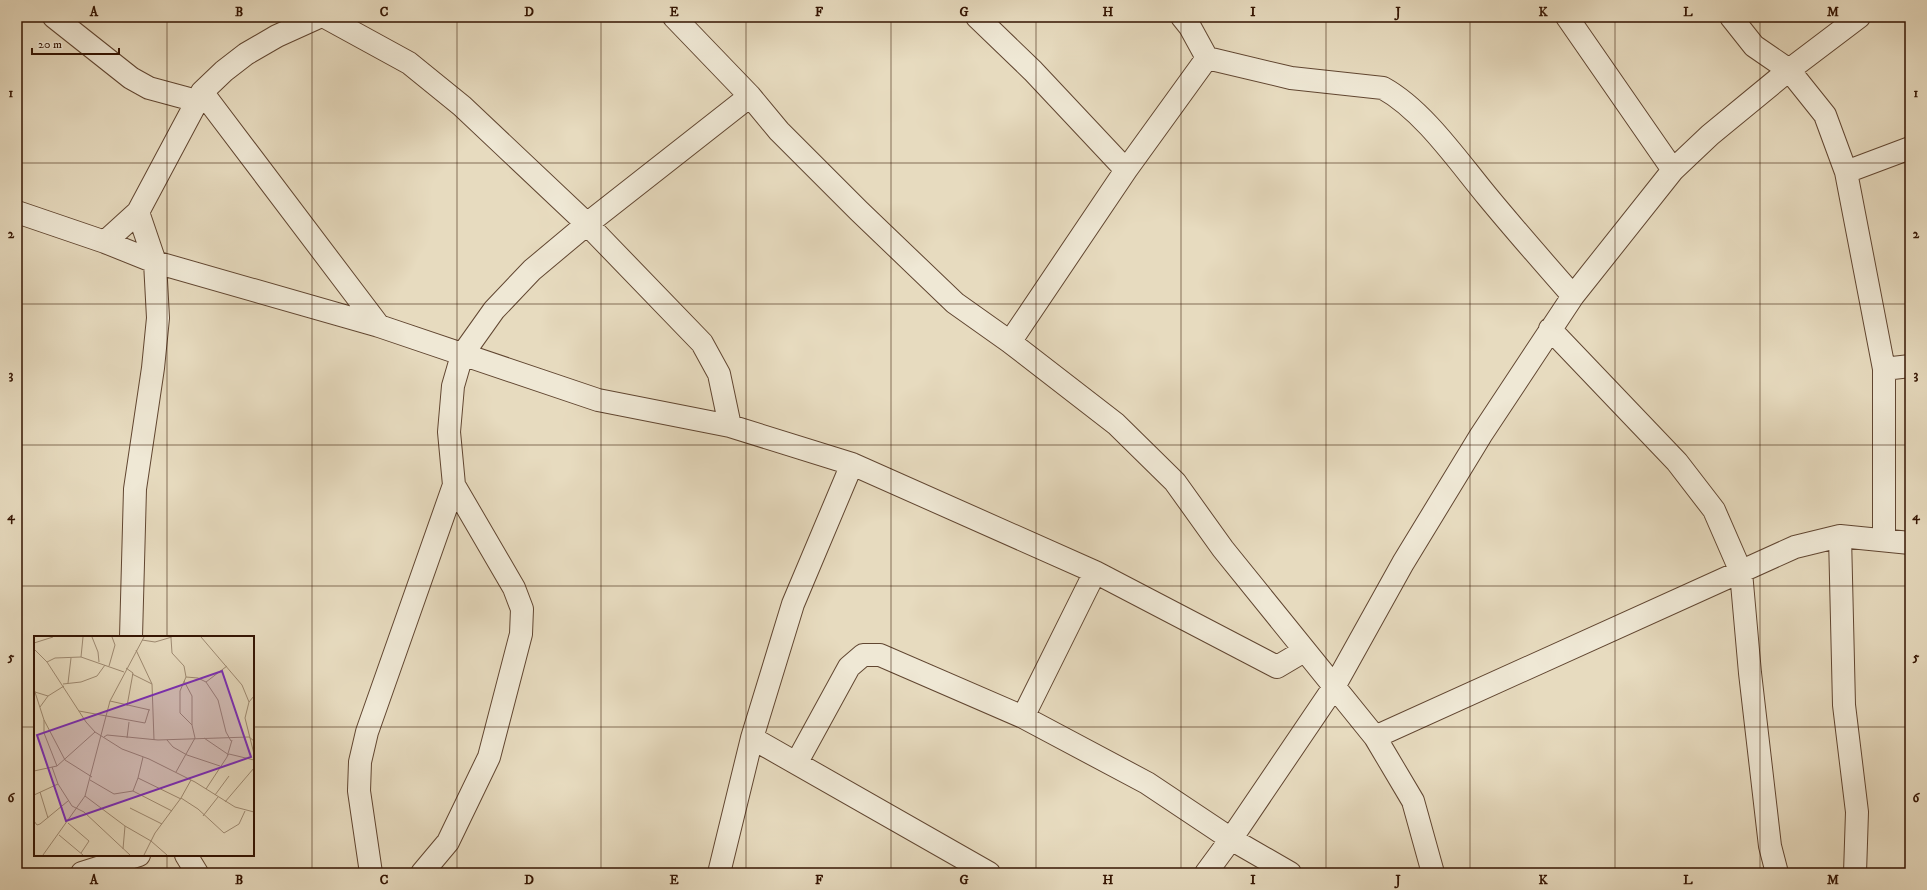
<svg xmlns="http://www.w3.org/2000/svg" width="1927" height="890" viewBox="0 0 1927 890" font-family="'IM FELL DW Pica',serif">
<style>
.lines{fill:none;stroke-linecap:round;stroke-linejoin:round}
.minor-casing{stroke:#614631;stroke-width:24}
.minor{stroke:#efe8d5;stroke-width:22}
.grid{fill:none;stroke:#341402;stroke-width:1;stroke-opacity:0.55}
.inset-road{fill:none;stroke:#9f8b73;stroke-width:1}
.view{fill:#7b2cbf;fill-opacity:0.15;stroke:#7b2cbf;stroke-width:2}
.inset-edge{fill:none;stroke:#341402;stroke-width:2}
.neatline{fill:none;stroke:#341402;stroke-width:1.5}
.grid-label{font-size:13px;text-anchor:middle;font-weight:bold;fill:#341402}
</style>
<rect width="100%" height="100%" fill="#e7dbbf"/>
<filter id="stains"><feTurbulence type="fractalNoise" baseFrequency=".005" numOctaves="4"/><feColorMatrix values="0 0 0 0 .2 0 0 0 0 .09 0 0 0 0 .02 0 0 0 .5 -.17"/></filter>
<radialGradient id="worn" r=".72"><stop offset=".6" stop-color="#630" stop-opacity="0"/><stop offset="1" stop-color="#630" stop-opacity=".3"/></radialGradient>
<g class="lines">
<g class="minor-casing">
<path id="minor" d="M54,17l77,61 18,10 48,13
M325,17l84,46 53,43 125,118 115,119 17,31 11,52
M674,17l76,79 29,35 80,80 96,92 55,39 106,82 59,58 48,67 152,188 38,64 20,72
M977,17l56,54 93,99 -116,172
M1182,17l8,10 17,31 84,20 92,10c40,22 75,73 104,108 28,34 57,67 86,100
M1567,17l106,153
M1731,17l23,29 35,24 36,45 21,57 38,197v170
M202,92l177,234
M1126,170l81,-112
M1846,172l64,-24
M17,212l88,30 50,20 224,64 219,74 132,26 122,38 243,108 182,95 27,-16
M105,242l33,-30 64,-120 22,-21 22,-17 31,-18 42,-19
M1550,329l127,133 37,48 27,62 9,101 20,173 7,27
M1884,369l26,-3
M1840,536l4,169 13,107 -2,61
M131,637l4,-148 18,-121 5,-50 -3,-56 -17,-50
M1023,717l72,-145
M1375,737l420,-190 45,-11 70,7
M752,738l237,135
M797,762l52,-95 14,-12h17l143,62 124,66 84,56 59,34
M186,855l11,18
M82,873l57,-18
M371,873l-12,-82 1,-29 7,-30 87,-247
M422,873l26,-31 41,-85 32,-123 1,-25 -8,-21 -60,-103 -5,-53 4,-46 9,-31 32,-45 38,-40 55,-46 163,-128
M719,873l33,-135 41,-134 59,-140
M1206,873l25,-34 103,-152 69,-124 78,-128 92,-139 100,-126 37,-35 79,-65 70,-53"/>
</g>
<use href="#minor" class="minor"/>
</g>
<path class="grid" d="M167,17v620M312,17v856M457,17v856M601,17v856M746,17v856M891,17v856M1036,17v856M1181,17v856M1326,17v856M1470,17v856M1615,17v856M1760,17v856M17,163h1893M17,304h1893M17,445h1893M17,586h1893M17,727h18M253,727h1657M167,855v18"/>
<g transform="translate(34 636)">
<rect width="220" height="220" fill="#e7dbbf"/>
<path class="inset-road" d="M58,1l6,15 1,10M167,1l41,48 7,17M137,2l1,15 12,13 2,11 -6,14v22l12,12 3,13 -19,34M108,4l13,2 17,-5M0,7l19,-6M0,13l13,13 39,60 9,10 27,17 27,10 46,23 40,25 19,5M102,14l16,34 2,56M47,21l2,-20M13,26l8,-4 26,-1 43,15M75,30l6,-21 -3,-8M92,32l7,5 -6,33M98,38l20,10M152,41l12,1 8,4 12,18 8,32 5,9M150,45l8,15v29M172,46l21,-16M34,47l3,-25M29,48l18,-2 16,-6 8,-11M0,53l10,31 21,40 27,17M1,56l13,4M220,60l-5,6 -4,16 9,36M76,65l40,9M6,71l8,-11 16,-10M45,75l66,12 4,-13M10,84v13l13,33M70,101l3,-2 51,5 91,-3 5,4M93,102l2,-16M170,102l25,17M133,104l6,7 14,8 33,11M195,118l25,6M109,121l-5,21 43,21M18,131l6,17 14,22 12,6 46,43M0,135l23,-5 38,-34M56,144l24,14 19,-3 39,20M172,153l21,-32 5,-17M99,155l5,-13M6,156l8,26M0,159l24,-11M181,159l14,-19M51,160l40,30 26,15 16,14M147,162l17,11 26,24 15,-9 6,-13M191,166l29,-34M96,172l32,16M169,180l15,-19M0,185l3,4 3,-1 28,-23M34,187l21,18 -8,12M25,199l24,20M89,213l2,-23M9,219l42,-59 25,-95 34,-64M110,219l11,-22 26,-35 10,-18"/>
<path class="view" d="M188,35l29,86 -185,64 -29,-86z"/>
<rect width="220" height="220" class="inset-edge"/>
</g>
<rect width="1927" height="890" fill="none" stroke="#e7dbbf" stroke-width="44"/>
<path d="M32 48v6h87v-6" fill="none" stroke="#341402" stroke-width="2"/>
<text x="38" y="48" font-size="12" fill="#341402" stroke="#efe8d5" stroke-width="3" paint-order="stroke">20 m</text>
<rect x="22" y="22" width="1883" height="846" class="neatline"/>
<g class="grid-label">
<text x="94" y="16">A</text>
<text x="239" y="16">B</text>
<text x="384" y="16">C</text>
<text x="529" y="16">D</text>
<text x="674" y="16">E</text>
<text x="819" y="16">F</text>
<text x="964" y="16">G</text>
<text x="1108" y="16">H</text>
<text x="1253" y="16">I</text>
<text x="1398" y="16">J</text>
<text x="1543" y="16">K</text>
<text x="1688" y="16">L</text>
<text x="1833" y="16">M</text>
<text x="11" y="97">1</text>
<text x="1916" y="97">1</text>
<text x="11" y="238">2</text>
<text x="1916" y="238">2</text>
<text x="11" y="379">3</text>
<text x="1916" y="379">3</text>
<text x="11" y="520">4</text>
<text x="1916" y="520">4</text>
<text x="11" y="661">5</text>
<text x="1916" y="661">5</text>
<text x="11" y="802">6</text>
<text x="1916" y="802">6</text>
<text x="94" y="884">A</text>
<text x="239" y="884">B</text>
<text x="384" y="884">C</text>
<text x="529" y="884">D</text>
<text x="674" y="884">E</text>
<text x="819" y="884">F</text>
<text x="964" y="884">G</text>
<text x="1108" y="884">H</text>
<text x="1253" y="884">I</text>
<text x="1398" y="884">J</text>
<text x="1543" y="884">K</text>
<text x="1688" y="884">L</text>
<text x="1833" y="884">M</text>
</g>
<rect width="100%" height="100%" filter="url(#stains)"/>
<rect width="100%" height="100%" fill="url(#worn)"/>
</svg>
